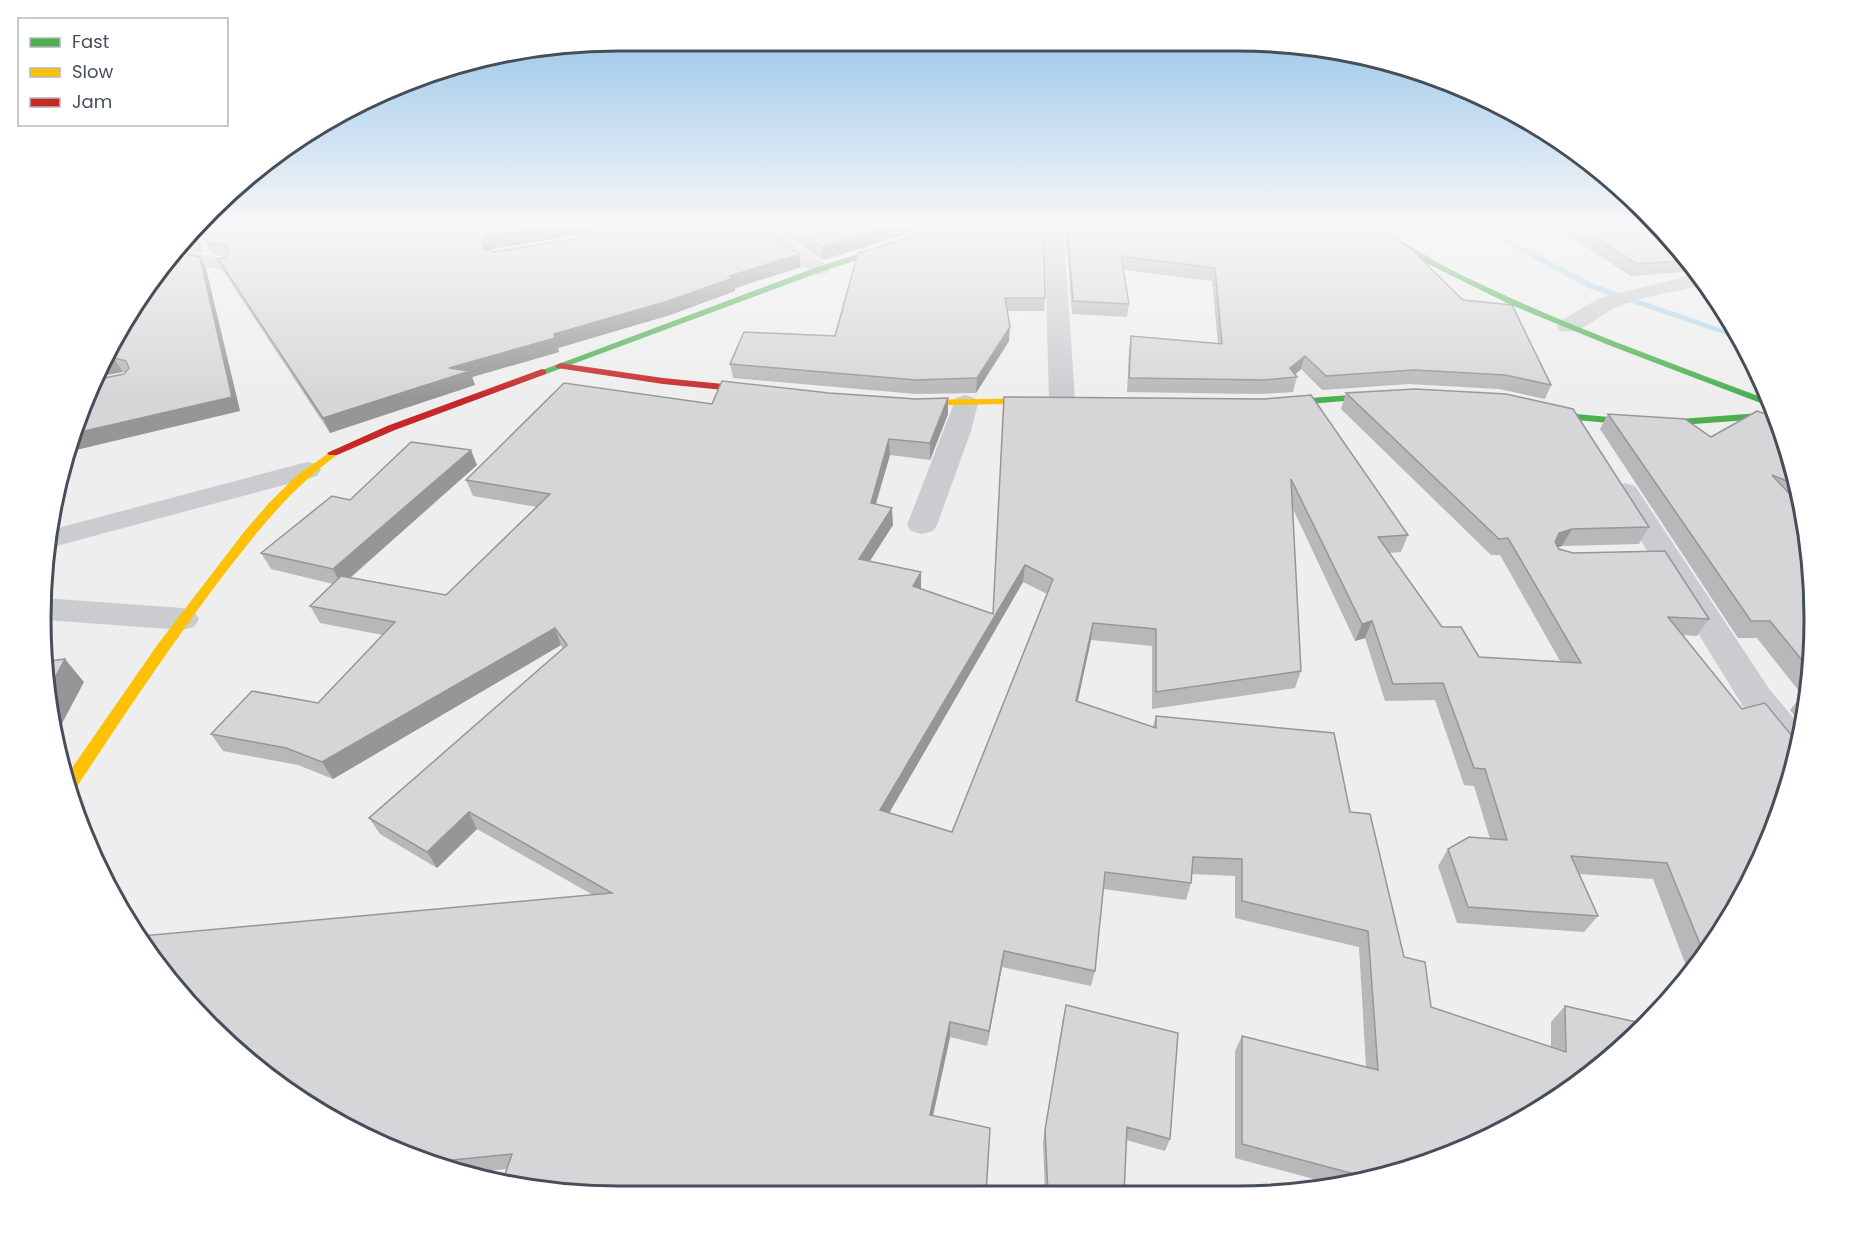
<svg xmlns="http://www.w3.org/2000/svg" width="1855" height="1237" viewBox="0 0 1855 1237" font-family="Poppins,sans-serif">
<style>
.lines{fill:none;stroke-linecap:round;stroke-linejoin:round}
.stream{fill:#aad5ea;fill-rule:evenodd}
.street{fill:#cacccf;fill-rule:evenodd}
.fast{fill:#4caf50;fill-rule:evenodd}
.slow{fill:#ffc107;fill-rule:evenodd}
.jam{fill:#c62828;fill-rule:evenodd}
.wall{fill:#b8b8ba;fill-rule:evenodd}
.shaded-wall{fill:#969697}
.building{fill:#d6d6d8;stroke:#969697;stroke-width:1.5;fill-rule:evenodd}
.rim{fill:none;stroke:#464e5a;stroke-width:3}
</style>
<rect width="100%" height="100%" fill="#efeeee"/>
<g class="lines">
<path class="stream" d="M1472,225h10l112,59 143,50 4,6 -153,-52z"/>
<path class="street" d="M744,225h23l60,40 3,4 -3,4 -7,2 -7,-2z
M1040,225h20l5,25 10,151 -4,5 -9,3 -9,-3 -4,-5 -4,-151z
M178,250l52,10 3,4 -3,4 -7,2 -56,-10z
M1699,273l7,12c-29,7 -63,10 -91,23 -18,8 -35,28 -55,23l-3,-5 3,-5 40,-23z
M965,395l9,3 4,5 -7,28 -34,94 -4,6 -11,3 -11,-3 -4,-6 49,-127z
M307,462l10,2 4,6 -4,6 -268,72 5,-19z
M1625,483l10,3 135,204 32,38 -8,32 -10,-4 -6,-5 -34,-43 -133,-216 4,-6z
M43,598l139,10 12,3 5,8 -5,8 -12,3 -136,-10z"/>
<path class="fast" d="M952,225h13l-142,46 -277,103h-8l-1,-2 280,-105z
M1361,225c19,0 62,30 81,40 105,54 217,93 327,135l2,7 -160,-61 -102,-42 -99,-49z
M1390,392l5,3 -1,2 -123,10 -5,-3 5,-3z
M1536,404l40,10 77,7 120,-9 3,6 -123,9 -77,-7 -44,-11v-4z"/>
<path class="slow" d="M1048,398l5,3 -1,2 -150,3 -5,-3 5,-3z
M333,450l4,1v4c-48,35 -82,79 -118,126 -51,68 -98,139 -145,210l-4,1 -5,-14 93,-134 86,-112 25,-29 27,-27z"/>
<path class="jam" d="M560,363l103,15 101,10 5,3 -5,3 -101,-10 -106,-16 -2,-2z
M542,369l4,1v4l-151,56 -58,25h-8l-2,-2 60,-27z"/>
</g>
<path class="wall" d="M204,225h431l-138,23 -8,2 5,2 307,15 -66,21v3l-65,24 -112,33 1,4 -87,25 3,8 -145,48 -106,-161 -6,-13 7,-2 -12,-3 -15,-23z
M771,225h162l-110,35z
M949,225l96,73 -1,13h-37l2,30 -33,52 -60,1 -183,-16 -3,-14 105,-28z
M1062,225h312l177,160 -6,14 -46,-10 -90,-5 -87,6 -21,-21 -6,6 2,2 -4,15 -33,2 -133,-2 2,-42 2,-14 87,7 -6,-62 -89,-11 6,34 -2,13 -55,-3 -5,-64z
M1383,225h65l-52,8z
M1552,225h104l39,42 3,4 -67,5z
M197,231l5,21 -22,-4z
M200,257l6,12 34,142 -116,-37 1,-2h-2l-27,5z
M829,393l87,6 32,-1v16l-18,46 -40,-5 -14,49 17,21 -23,36 51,28 72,25 11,-217 260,2 144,136 -7,17 -12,1 53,74 37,30 81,4 -60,-106h-9l-150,-146 5,-16 303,134 -10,17 -77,2 -4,1 1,2 150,70 -12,17 -14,-1 54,273 -53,74 -2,-5 6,-6 -35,-92 -74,-5 19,42 -14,16 -127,-9 -19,-57 10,-17 42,-10 -16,-53 -10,-1 -29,-85 -50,1 -20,-63 -10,3 -62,-132 8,162 -6,17 -143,21v-63l-61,-6 -14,62 76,25 3,-11 194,96 54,145 27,50 120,40v-25l14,-16 80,18 -259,153 -50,8 -101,-27v-107l7,-15 124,31 -7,-120 -124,-29v-42l-43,-2 -1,9 -5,17 -83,-11 -8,82 -4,15 -89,-19 -15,79 -37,-9 -17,79 -426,53 -29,3 -115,-35 230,-242 -116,-66 -40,39 -57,-34 -11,-16 194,-169 -2,-4 -228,134 -35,-14 -75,-14 -12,-17 107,-31 65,-68 -63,-12 -10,-17 23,-22 -62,-15 -10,-16 89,-53 127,-35 -127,112 96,18 91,-88 -64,-11 -7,-16 246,-76zM1023,582l24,12 -95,238 -63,-19z
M1608,414l103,23 84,32 18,112 -3,113 -8,32 -12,-16 12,-15 -45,-57h-19l-138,-209z
M1063,1018l107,121 -5,12 -39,-11 -2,55 -79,-1 -2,-52z"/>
<path class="shaded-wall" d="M557,225h78l-138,23 -8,2 -4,5 -4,-13 5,-5 7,-2z
M893,225h40l-110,35 -1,-13z
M1398,225h50l-52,8z
M197,231l5,21 -6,-12 -1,-6z
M799,254l2,13 -66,21v3l-65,24 -112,33 1,4 -87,25 3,8 -145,48 -7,-15 126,-50 281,-92z
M200,257l6,12 34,142 -168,40 4,-18 156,-36z
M1010,327l-1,14 -33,52 1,-15z
M1305,356l-4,13 -10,9 -1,-10z
M114,358l9,14 -27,5 10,-18z
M948,398v16l-18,46v-17z
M889,439l1,16 -19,65v-17z
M471,450l6,15 -136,121 -8,-17z
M892,508l1,17 -33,51 -1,-17z
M1572,529l-10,17 -12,4 9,-17z
M1025,565l-2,17 -142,245 -1,-17z
M921,572v17l-8,-3z
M1372,621l-7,17 -10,3 7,-17z
M1093,623l-2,17 -17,79 2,-18z
M555,628l6,17 -228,134 -11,-17z
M65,659l19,23 -27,51 -5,-50z
M469,812l8,17 -40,39 -10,-16z
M1004,951l-2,16 -15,79 2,-15z
M950,1022v15l-20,92v-14z"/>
<path class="building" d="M204,225h353l-64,10 -7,2 -5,5 3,7 10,3 164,-27h99l42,29 -69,22 3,2 -65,23 -114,33 1,4 -106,30 21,3 -147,47 -105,-159 8,-2 3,-7 -5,-5 -17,-3 -8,-12z
M789,225h104l-71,22z
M949,225h92l3,13 1,60h-40l5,29 -33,51 -61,2 -186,-16 14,-32 91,4 23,-83z
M1066,225h308l37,24 52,51 49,5 39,80 -46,-10 -91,-5 -88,6 -21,-20 -15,12 7,9 -33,3 -135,-2 2,-42 91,8 -7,-76 -94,-12 8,48 -56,-3 -5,-64z
M1576,225h80l33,35 -52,4z
M195,234l1,6 -6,-1z
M175,252l25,5 32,140 -156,36 8,-35 10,-18 30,-6 5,-6 -3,-7 -12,-3 -8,1 54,-93z
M722,381l107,12 87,6 32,-1 -18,45 -41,-4 -18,64 21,5 -33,51 62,13 -8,14 80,28 11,-217 260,2 47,-4 97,140 -30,2 64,90h19l18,30 102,6 -73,-125 -9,1 -153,-146 69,-4 91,5 67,15 76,118 -77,2 -13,4 -4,9 4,7 14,4 92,-2 44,68 -41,-2 74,92 23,-6 27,33 7,4 -15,65 -47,103 -33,46 -37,-91 -96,-7 27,60 -130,-9 -20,-58 21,-12 38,3 -22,-71 -11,-1 -31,-85 -50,1 -21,-63 -10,3 -71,-145 10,192 -145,21v-63l-63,-6 -17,78 80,27v-12l178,17 16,79 20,2 34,143 21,5 6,45 135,45 -1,-46 80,18 -57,53 -96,60 -106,40 -13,2 -131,-35v-108l136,34 -10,-139 -126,-30v-42l-49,-2 -2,26 -86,-11 -10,99 -91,-20 -15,80 -39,-9 -20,93 60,13 -4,66 -443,-2 -40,-12 9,-26 -70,7 -79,-24 -126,-84 -96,-117 471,-43 -143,-81 -42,40 -58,-34 198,-173 -12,-17 -233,134 -36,-14 -75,-14 41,-43 66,12 77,-81 -85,-16 31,-30 105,19 104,-101 -84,-14 98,-97 148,21zM1025,565l28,14 -101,253 -72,-22z
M1757,411l18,6 20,52 2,16 -25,-10 29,31 12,75 -3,89 -40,-49h-19l-143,-207 77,5 26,18z
M411,442l60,8 -138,119 -72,-16 71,-57 18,4z
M65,659l-13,24 -2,-22z
M1810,691v3l-1,4 -5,-5z
M1066,1005l112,28 -8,106 -43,-12 -3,68 -76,-1 -3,-64z"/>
<linearGradient id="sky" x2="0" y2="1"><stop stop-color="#8fc1e9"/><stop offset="0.57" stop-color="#f8f7f7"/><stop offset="1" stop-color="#f8f7f7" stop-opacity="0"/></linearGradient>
<rect width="1855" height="398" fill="url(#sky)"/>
<path d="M0 0H1855V1237H0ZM618 51H1237A567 567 0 0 1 1804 618V619A567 567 0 0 1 1237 1186H618A567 567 0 0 1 51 619V618A567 567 0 0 1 618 51Z" fill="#fff" fill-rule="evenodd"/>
<path class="rim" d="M618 51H1237A567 567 0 0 1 1804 618V619A567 567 0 0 1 1237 1186H618A567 567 0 0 1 51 619V618A567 567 0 0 1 618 51Z"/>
<rect x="18" y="18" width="210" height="108" fill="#ffffff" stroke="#b5b8bd" stroke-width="1.5"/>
<rect x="30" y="38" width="30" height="9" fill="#4caf50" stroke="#b5b8bd" stroke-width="1.5"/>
<text x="72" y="48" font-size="18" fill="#464e5a">Fast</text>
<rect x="30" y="68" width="30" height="9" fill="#ffc107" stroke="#b5b8bd" stroke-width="1.5"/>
<text x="72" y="78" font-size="18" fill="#464e5a">Slow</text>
<rect x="30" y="98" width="30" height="9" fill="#c62828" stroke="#b5b8bd" stroke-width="1.5"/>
<text x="72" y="108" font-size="18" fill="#464e5a">Jam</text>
</svg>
